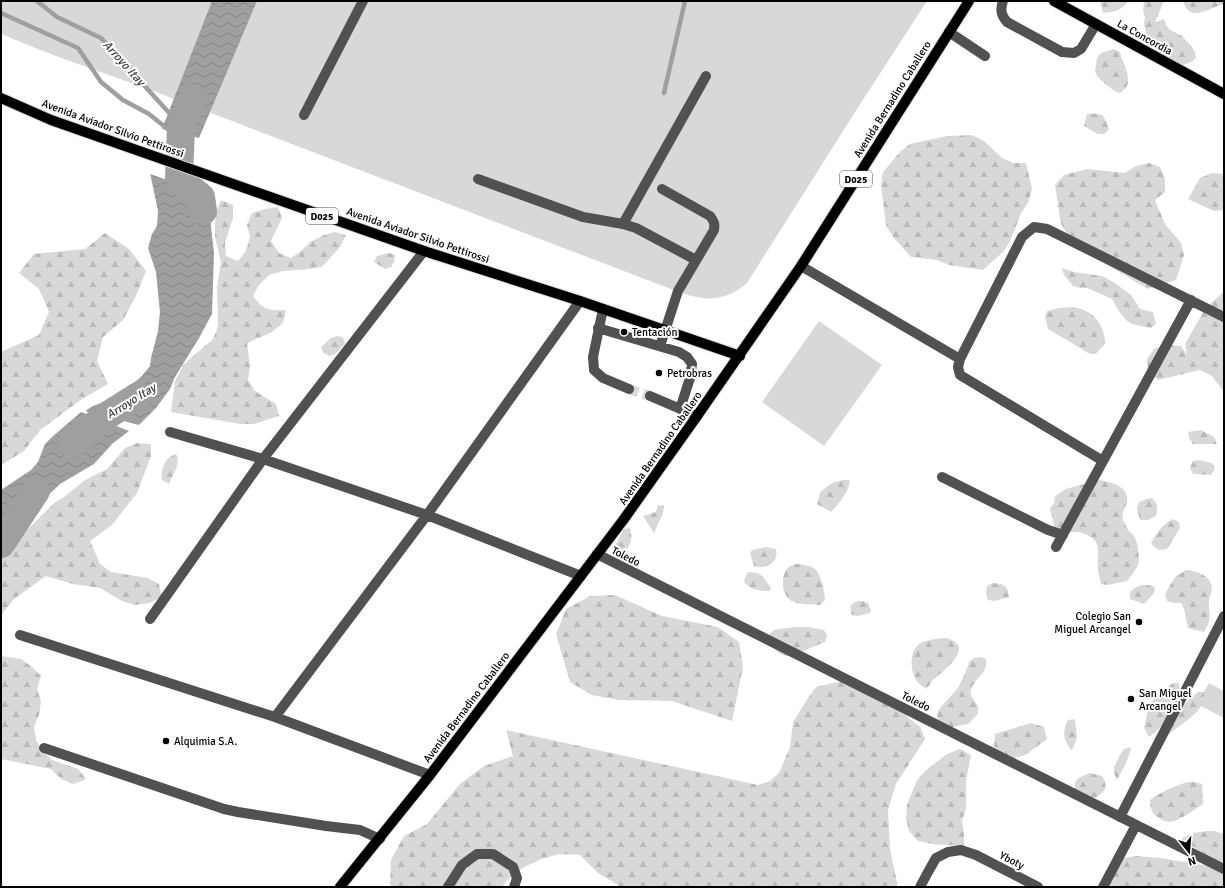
<svg xmlns="http://www.w3.org/2000/svg" width="1225" height="888" viewBox="0 0 1225 888" font-family="Signika,sans-serif">
<style>
.green{fill:#d8d8d8}
.forest{fill:url(#forest-firs)}
.water{fill:url(#water-waves)}
.pier{fill:#fff}
.lines{fill:none;stroke-linecap:round;stroke-linejoin:round}
.stream{stroke:#9f9f9f;stroke-width:4.5}
.river{stroke:#9f9f9f;stroke-width:28}
.minor-tunnel{stroke:#d9d9d9;stroke-width:10;stroke-dasharray:10 5;stroke-linecap:butt}
.major-casing{stroke:#dbdbdb;stroke-width:12}
.minor{stroke:#515151;stroke-width:10}
.major{stroke:#000;stroke-width:10}
.poi-dot{fill:#000;stroke:#fff;stroke-width:1.5}
.labels{text-anchor:middle;stroke-width:4;stroke-linejoin:round;paint-order:stroke}
.shield{fill:#fff;stroke:#4c4c4c;stroke-width:1}
.shield-label{font-size:10px;font-weight:bold;fill:#000}
.street-label{font-size:11px;fill:#000;stroke:#fff}
.poi-label{font-size:11px;fill:#000;stroke:#fff;text-anchor:start}
.water-label{font-size:12px;font-style:italic;fill:#404040;stroke:#fff}
</style>
<defs>
<pattern id="forest-firs" width="22" height="20" patternUnits="userSpaceOnUse"><rect width="22" height="20" fill="#d8d8d8"/><path d="M5 1l3.5 6h-7zM16 11l3.5 6h-7z" fill="#b8b8b8"/></pattern>
<pattern id="water-waves" width="16" height="10" patternUnits="userSpaceOnUse"><rect width="16" height="10" fill="#9f9f9f"/><path d="M0 5q4-4 8 0t8 0" fill="none" stroke="#878787"/></pattern>
</defs>
<rect width="100%" height="100%" fill="#fff"/>
<path class="green" d="M1,1h926l-70,108 -110,174c-30,25 -52,15 -84,3l-512,-196 -98,-35 -52,-21z
M819,321l63,44 -58,81 -62,-44z
M1209,683l15,8v27l-27,-14z"/>
<path class="forest" d="M1100,1h28c-7,10 -14,11 -25,12z
M1144,1h20l-9,21 9,-3 2,6 4,5 12,6 9,10 4,6 1,6 -5,4 -13,5 -29,-21 -5,-22 1,-7 -2,-6z
M1183,1h41v3c-16,4 -34,20 -41,-3z
M1114,49l6,3c3,13 17,33 -1,41l-6,-3 -11,-9 -5,-5 -2,-5 2,-13 4,-5z
M1087,114c16,-1 17,0 22,15l-5,5h-6l-14,-8z
M972,135l12,6 18,17 11,5h13l6,26 -4,14 -7,10 -10,26 -7,12 -21,19 -34,-5 -12,-5 -26,-3 -18,-20 -7,-12 -5,-40 2,-13 17,-20 10,-8 37,-8z
M1149,163l11,4 5,12v13l-10,8 10,24 16,19 3,12 -8,25 -28,9 -73,-43 -14,-22 -6,-39 9,-10 23,-6 38,4 11,-7z
M1212,173l12,1v36l-10,1 -26,-12 12,-21z
M221,200l12,5v13l-8,25 1,13 12,5 8,-10 4,-14 -3,-12 5,-12 13,-4 13,-2 4,11 -11,23 8,12 12,5 10,-7 9,-9 12,-6 12,-4 12,3 -6,12 -18,20 -12,2 -27,2 -14,4 -10,10 -6,11c10,14 16,15 33,14l-3,13 -11,9 -25,11 3,24 -2,13 7,11 21,13 3,12 -25,8h-14l-69,-12 4,-31 9,-17 29,-25 5,-12 -1,-40 4,-25 -6,-25v-13l1,-12z
M105,233l24,16 17,22 -10,25 -13,24 -20,17 -6,24 11,23 -26,15 -42,31 -16,21 -23,14v-113l38,-17 10,-23 -10,-23 -20,-16 15,-19 51,-5z
M389,253l6,2 -1,7 -3,5 -6,2 -11,-7 3,-6z
M1062,268l12,4 28,4 13,7 16,12 9,14 13,3 3,12 -5,4 -19,-4 -6,-4 -8,-10 -6,-11 -25,-11h-7l-7,-2 -9,-11z
M1224,291v101l-12,-16 -12,-6 -42,10 -10,-8 -1,-13 7,-10 12,-4 15,1 6,9 -2,-11 20,-35z
M1074,307c4,1 9,2 12,4 12,6 19,19 19,32l-8,10 -7,1 -42,-25 -3,-12 2,-6 12,-3z
M337,336l6,1 2,7 -10,10 -6,2 -6,-4 -2,-5 10,-9z
M1201,430l13,7 3,7h-24l-4,-6 -1,-6z
M137,443l14,1v12l-14,37 -25,32 -22,16 10,23 11,8 37,6 11,6 3,13 -13,6 -14,2 -13,-4 -22,-13 -27,-4 -27,-8 -32,23 -13,16v-60l6,-7 19,-17 28,-28 10,-6 21,-17 22,-11 18,-21z
M176,454c6,9 -4,21 -7,30l-7,-4c-2,-10 3,-23 14,-26z
M1199,460l13,3 3,6 -4,6 -18,-1 -3,-6 3,-7z
M843,480h7c-1,13 -11,23 -19,32l-14,-8 3,-12 12,-9z
M1099,480c11,2 31,6 28,22 -2,7 -6,11 -4,18 2,4 4,8 6,11 2,2 5,4 6,7 3,5 5,22 3,27 -3,6 -7,11 -11,16l-19,4 -7,-1c-1,-4 -2,-8 -3,-13 -2,-17 7,-31 -16,-38 -6,-2 -16,0 -22,0l-5,-4 -5,-21 4,-5 1,-7 11,-7z
M1152,498c6,6 6,10 4,18l-8,4h-8l-3,-12 2,-6 7,-3z
M658,505l6,1 -1,7 -9,20 -11,-17 13,-4z
M1173,519l6,3 1,6 -13,21c-8,2 -12,0 -16,-6 6,-10 11,-19 22,-24z
M630,528c2,8 2,13 -2,20l-13,5 -1,-6 10,-18z
M766,547l10,2c3,13 -9,21 -22,17l-4,-13 2,-3z
M796,564c6,0 15,2 19,5 6,5 10,24 10,31l-5,5c-8,-1 -19,0 -26,-3 -13,-4 -15,-28 -4,-36 1,0 6,-2 6,-2z
M1186,570c9,0 26,6 26,18 0,5 -3,8 -3,13 -1,6 2,13 0,19 0,4 -3,8 -5,12l-16,-4 -4,-19 -3,-6h-7l-7,-2 -2,-7 10,-17z
M748,572c14,0 15,5 23,16l-1,3c-9,0 -22,-1 -26,-10z
M993,583c11,1 15,2 16,14l-14,4 -7,-1 -2,-7 1,-7z
M1141,585h6l8,2 -1,6 -10,11 -14,-5v-7l5,-4z
M615,595l47,21 56,11 21,15 4,25 -11,54 -60,-20 -53,-1 -27,-5 -22,-13 -14,-48 10,-25 24,-13z
M859,601h3l6,2 3,7 -1,3 -12,3 -6,-1c-3,-9 -2,-12 7,-14z
M794,627h14l16,3 3,6 -2,6c-5,2 -10,4 -15,6 -11,5 -22,13 -34,3 -5,-5 -7,-10 -7,-17l5,-4z
M946,638c32,9 -4,33 -14,43 -2,3 -4,6 -6,8 -4,-3 -9,-6 -11,-11 -5,-10 -5,-25 3,-33 7,-6 19,-6 28,-7z
M1,656l20,3 11,8 9,9 -4,13 4,12 -2,14 -5,12 2,13 7,12 9,8 26,9 8,10 -12,5 -13,-5 -10,-10 -50,-10z
M980,657l6,2c2,16 -12,19 -15,31 -2,7 5,11 7,17 0,3 0,5 0,7l-10,10 -20,4 -10,-7 -1,-7 3,-6 18,-20 9,-19 2,-7 5,-4z
M842,681l48,21 30,25 5,12 -29,45 -8,26 2,39 8,38h-277l-23,-14 -18,-18c-9,0 -20,-2 -28,1 -19,5 -39,15 -50,31h-112l1,-27 13,-24 23,-12 33,-40 24,-18 29,-10 -7,-26 252,55 12,-4 9,-8 11,-26 3,-25 15,-24 8,-11z
M1173,683h6c0,4 1,9 0,13 -2,14 -19,34 -30,41l-5,-9 4,-19 3,-7z
M1198,692h6c0,4 0,8 -2,12 -4,11 -28,25 -37,33 9,-20 15,-31 33,-45z
M1075,719l2,19 -5,12c-9,-8 -10,-19 -4,-30z
M1031,723l13,4 3,12 -22,16 -13,4 -18,-11 1,-14z
M1131,747c-2,12 -8,22 -14,33l-3,-7v-6l6,-12 4,-6z
M960,749l11,6 -5,26v27l-4,13 2,12v13l-31,-2 -15,-3 -9,-10 -3,-13 1,-13 10,-25 8,-9 22,-17z
M1090,773l12,3c7,11 3,16 -7,22l-20,-7c-2,-13 4,-13 15,-18z
M1188,782h7l7,2 1,20c-8,5 -17,12 -26,16 -5,2 -8,2 -12,1 -11,-4 -15,-10 -15,-21 12,-9 25,-14 38,-18z
M1207,831h7l10,3v28l-10,-2 -33,-21 12,-6z
M1136,856l25,2 54,9 9,3v17h-117l17,-29z"/>
<path class="water" d="M212,1h45l-58,137 -37,-9z
M149,168l58,23 7,62 -2,61 -13,24 -24,39 -5,12 -14,19 -17,17 -54,-14 8,-5 18,-6 11,-8 19,-15 9,-11 1,-8 7,-27 2,-19 -4,-40 -8,-24 4,-14 5,-8 1,-15z
M81,412l48,19 -17,13 -18,20 -34,20 -22,21 -37,30v-45l30,-20 7,-8 7,-18 7,-7z"/>
<path class="pier" d="M148,167l59,22 2,5 -62,-21v-5z"/>
<g class="lines">
<path class="stream" d="M37,1l20,16 44,21 71,78
M1,13l77,35 23,34 22,18 26,14 31,25
M664,93l21,-92"/>
<path class="river" d="M193,98l-12,28 -2,53 22,18 2,14
M72,444l31,-26 35,-22
M1,544l35,-53"/>
<path class="minor-tunnel" d="M629,389l21,7"/>
<g class="major-casing">
<path id="major" d="M1054,1l170,93
M1,98l50,22 373,131 156,50 160,55
M340,887l90,-112 194,-256 73,-103 104,-150 168,-265"/>
</g>
<path class="minor" d="M1003,1c-3,9 -2,14 4,21l55,30 12,1 7,-4 15,-25
M949,32l36,24
M304,115l59,-114
M478,179l105,38 40,7 13,4 60,32
M623,224l83,-148
M801,266l159,93
M603,309l-10,48 1,13 9,8 26,11
M598,328l81,24 8,5 5,7 -2,14 -10,31
M660,346l18,-55 36,-61c1,-6 0,-9 -4,-14l-48,-27
M650,396l47,20
M170,432l93,27 164,56 154,61
M1103,461l-143,-86 -2,-8 2,-8 62,-122 12,-10 13,2 177,88
M942,477l106,53 15,5
M1056,547l135,-247
M597,554l627,315
M150,619l113,-160 161,-208
M20,635l255,82 155,58
M275,717l152,-202 153,-214
M44,748l180,61 14,3 88,14 34,4 20,9
M1120,817l104,-201
M448,887l14,-22 15,-11h16l20,13 4,11 -3,9
M920,887l8,-15 8,-14 12,-6 13,-2 15,5 62,32
M1103,887l33,-62"/>
<use href="#major" class="major"/>
</g>
<g class="poi-dot">
<circle cx="624" cy="332" r="4"/>
<circle cx="659" cy="373" r="4"/>
<circle cx="1139" cy="622" r="4"/>
<circle cx="1131" cy="699" r="4"/>
<circle cx="166" cy="741" r="4"/>
</g>
<g class="labels">
<g class="shield">
<rect x="840" y="171" width="32" height="16" rx="3"/>
<rect x="306" y="208" width="32" height="16" rx="3"/>
</g>
<g class="shield-label">
<text x="856" y="183">D025</text>
<text x="322" y="220">D025</text>
</g>
<g class="street-label">
<text transform="translate(1145 37) rotate(29)" y="4">La Concordia</text>
<text transform="translate(892 99) rotate(-58)" y="4">Avenida Bernadino Caballero</text>
<text transform="translate(113 128) rotate(20)" y="4">Avenida Aviador Silvio Pettirossi</text>
<text transform="translate(418 235) rotate(19)" y="4">Avenida Aviador Silvio Pettirossi</text>
<text transform="translate(660 448) rotate(-55)" y="4">Avenida Bernadino Caballero</text>
<text transform="translate(626 556) rotate(27)" y="4">Toledo</text>
<text transform="translate(916 701) rotate(27)" y="4">Toledo</text>
<text transform="translate(466 707) rotate(-53)" y="4">Avenida Bernadino Caballero</text>
<text transform="translate(1012 860) rotate(27)" y="4">Yboty</text>
</g>
<g class="poi-label">
<text x="632" y="336">Tentación</text>
<text x="667" y="377">Petrobras</text>
<text x="1131" y="620" text-anchor="end">Colegio San<tspan x="1131" dy="13">Miguel Arcangel</tspan></text>
<text x="1139" y="697">San Miguel<tspan x="1139" dy="13">Arcangel</tspan></text>
<text x="174" y="745">Alquimia S.A.</text>
</g>
<g class="water-label">
<text transform="translate(124 63) rotate(48)" y="4">Arroyo Itay</text>
<text transform="translate(131 401) rotate(-32)" y="4">Arroyo Itay</text>
</g>
</g>
<rect width="1225" height="888" fill="none" stroke="#000000" stroke-width="4"/>
<g transform="translate(1189 852) rotate(163)" stroke="#ffffff" stroke-width="3" paint-order="stroke">
<path d="M0-3L7 15L0 10L-7 15Z" fill="#000000"/>
<text y="-6" font-size="11" font-weight="bold" text-anchor="middle" fill="#000000">N</text>
</g>
</svg>
